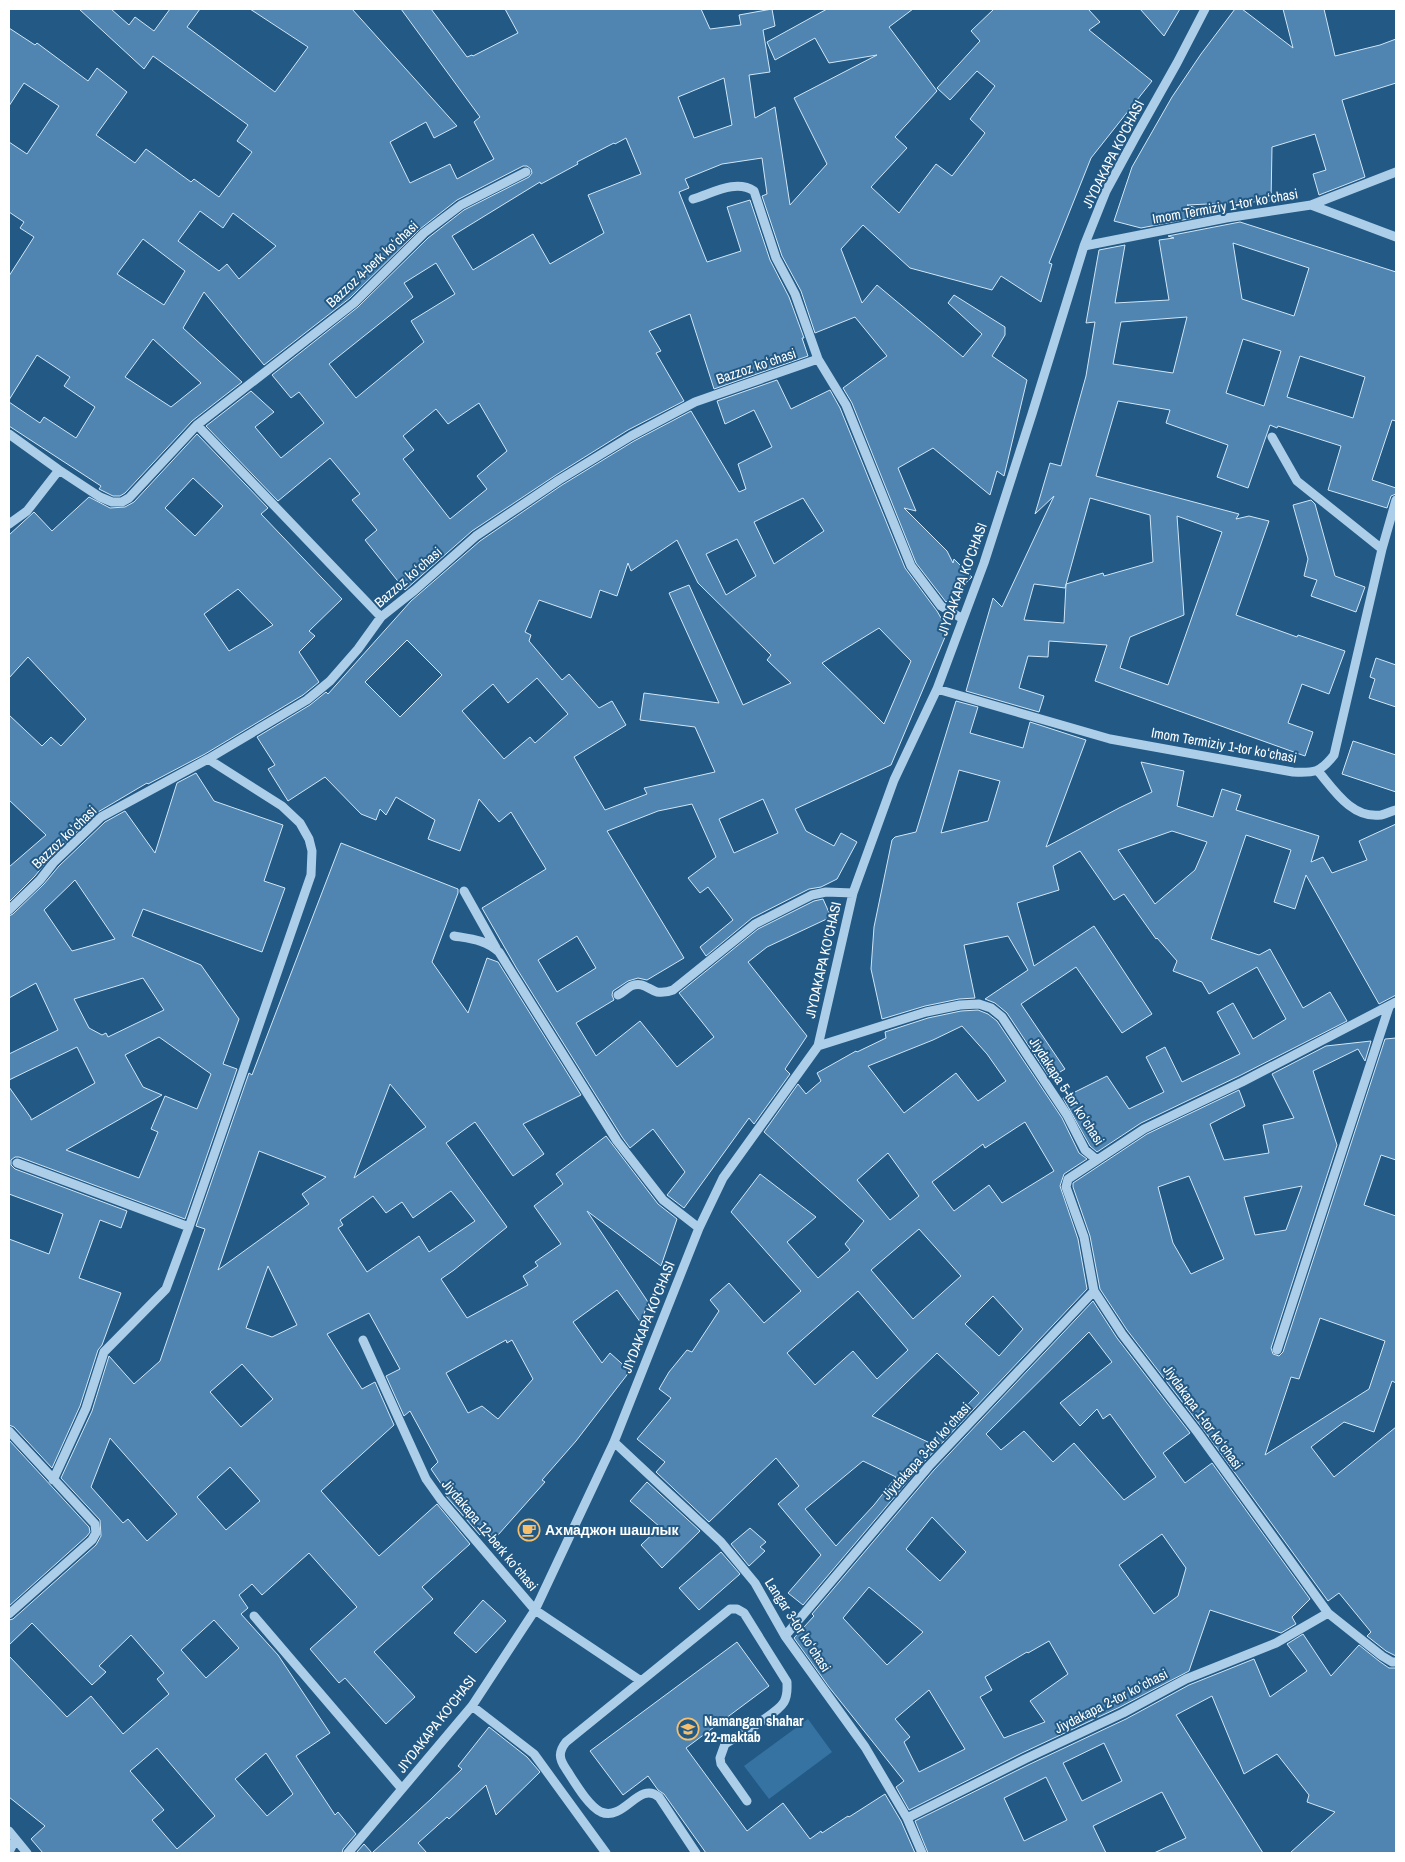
<svg xmlns="http://www.w3.org/2000/svg" width="1405" height="1862" viewBox="0 0 1405 1862" font-family="'Archivo Narrow',sans-serif">
<style>
.green{fill:#3673a2}
.building{fill:#4f85b0;stroke:#d0e6f7;fill-rule:evenodd}
.lines{fill:none;stroke-linecap:round;stroke-linejoin:round}
.minor{stroke:#accee9;stroke-width:9}
.labels{text-anchor:middle;stroke-width:4;stroke-linejoin:round;paint-order:stroke}
.street-label{font-size:14px;fill:#fff;stroke:#225985}
.poi-label{font-size:14px;font-weight:bold;fill:#fff;stroke:#225985;text-anchor:start}
</style>
<rect width="100%" height="100%" fill="#225985"/>
<path class="green" d="M808,1719l24,33 -63,47 -25,-33z"/>
<path class="building" d="M79,9h32l18,16 6,-8 19,14 16,-22h30l-13,18 88,65 33,-45 -58,-38h102l105,117 -23,12 -8,-16 -36,20 20,41 40,-19 7,15 37,-20 -20,-37 6,-5 -79,-108h30l36,48 5,-2 1,1 45,-23 -13,-24h196l9,20 31,-4 -2,-10 33,-6 3,17 -12,4 7,42 -21,3 6,43 20,-11 15,98 37,-41 -33,-66 83,-43 -48,8 -14,-25 -40,22 -8,-18 60,-33h86l-24,18 48,64 -42,46 12,11 -36,39 28,26 37,-49 16,12 33,-43 -15,-14 25,-33 -18,-15 -27,29 -13,-12 43,-47 -9,-10 23,-22h94l12,13 -11,8 63,51 -61,77 -42,105 3,1 -11,38 -40,-26 -9,14 -82,-22 -47,-43 -22,24 21,54 15,-18 86,72 19,-23 -34,-31 6,-8 51,32v8l-13,21 35,24 -23,96 -7,-5 -7,24 -57,-47 -35,20 18,43 -12,-3 43,43 6,12 1,-4 18,18 -26,25 -30,-39 -64,-160 -9,-15 44,-32 -32,-39 -40,16 -14,-42 -19,-35 -20,-60 5,-2 -5,-36 -40,6 -37,15 4,9 -10,4 28,70 34,-11 -14,-44 23,-7 20,60 19,37 15,41h-2l6,18 -94,33 -24,-75 -41,17 12,20 -5,2 28,48 -56,29 -72,45 -84,56 -67,59 -40,-50 12,-10 -25,-30 8,-6 -30,-36 -52,43 -72,-75 45,-35 23,21 -19,15 26,31 43,-35 -25,-31 -8,6 -19,-23 86,-68 70,-69 36,-28 65,-33 3,-4 -1,-4 -4,-3h-4l-66,34 -37,29 -70,69 -86,67 -60,-73 -21,36 59,54 -50,39 -67,72 -5,3h-7l-14,-7 2,-3 -92,-60v-24l31,21 4,-6 32,21 19,-31 -31,-21 6,-9 -33,-22 -28,45v-124l25,-39 -14,-9 4,-6 -15,-10v-70l18,12 32,-48 -35,-23 -15,23v-78l26,17 2,-2 51,38 9,-13 30,24 -31,43 39,28 11,-14 45,33 3,-3 25,18 33,-45 -15,-11 11,-16 -95,-69 -9,13zM724,78l8,47 -38,13 -16,-41zM626,138l15,36 -53,21 16,38 -54,31 -17,-30 -60,36 -21,-34 88,-54 1,2 37,-20 -1,-2 37,-19 1,1zM200,211l23,17 10,-15 43,33 -37,33 -12,-15 -8,7 -41,-30zM143,239l42,32 -21,34 -47,-31zM436,263l19,31 -44,27 13,21 -68,56 -27,-34 84,-67 -9,-14zM153,339l48,44 -30,24 -46,-30zM479,403l28,48 -30,25 10,13 -37,30 -47,-60 11,-9 -11,-14 33,-27 12,15z
M1140,9h40l-16,27z
M1235,9h7l51,39 -10,-39h41l11,47 45,-11 16,-6v44l-54,17 23,77 -46,18 -6,-21 13,-4 -11,-36 -43,13 -1,54 -84,4 27,9 -73,14 -27,-7 18,-54 40,-70 29,-43z
M1240,222l156,50v149l-4,-1 -20,60 24,8v6l-5,2 -4,12 -59,-18 13,-44 -63,-20 -1,2 -7,-3 -22,63 -31,-11 11,-32 -62,-22 4,-13 -52,-9 -22,75 143,38 -3,5 13,-3 20,5 -33,94 61,22 1,-2 47,16 -16,43 -27,-10 -14,39 25,9 -8,24 -210,-75 12,-36 -58,-4 -1,16 -20,-1 -9,32 25,8 -5,16 -73,-21 27,-93 9,9 52,-111 -19,18 15,-51 11,3 25,-90 9,-54 -9,1 13,-73 26,-5 -10,58 54,-3 -10,-60 15,-2 -6,-2zM1233,243l76,25 -15,48 -52,-17zM1187,317l-14,56 -60,-9 8,-42zM1243,339l38,12 -17,55 -38,-13zM1300,356l65,21 -12,41 -66,-21zM1090,498l60,17 3,47 -49,14 -1,-3 -37,11 -2,39 -40,-3 10,-36 31,4zM1177,516l45,16 -54,153 -48,-17 10,-31 54,-22z
M777,380l14,29 39,-19 10,18 65,160 32,43 11,19 -57,135 -96,44 11,22 28,15 7,-13 16,9 -20,37 -16,8 -12,2 -57,29 -46,38 -6,-9 33,-27 -25,-33 -8,6 -12,-15 28,-21 -24,-53 -34,7 -51,20 77,127 -37,22 -9,-2 -10,3 -15,10 -1,4 2,5 -38,23 20,33 44,-35 37,46 37,-30 -35,-44 79,-64 56,-28 9,-2 8,18 -64,30 -19,15 59,74 -22,33 5,5 -36,50 -5,-6 -65,90 -17,-13 18,-23 -32,-43 -23,19 -8,-11 -105,-168 -35,-61 64,-39 -35,-57 -12,10 -20,-23 -19,52 -32,-12 7,-19 -39,-23 -10,18 -6,-6 -4,11 -15,-6 -36,-37 -37,24 -20,-32 7,-4 -18,-28 53,-32 16,-13 2,2 83,-93 69,-60 82,-56 72,-44 57,-30 48,81 7,-3 -8,-25 34,-17 -18,-37 -29,14 -8,-23zM803,498l21,33 -50,33 -20,-42zM737,539l19,37 -30,19 -20,-41zM677,540l21,43 73,72 -4,5 24,23 -48,22 -54,-120 -20,8 50,110 -75,-10 -4,27 55,7 20,45 -71,16 3,6 -42,16 -31,-53 52,-32 -14,-24 -13,7 -30,-34 -7,6 -33,-39 2,-6 -6,-3 14,-32 52,18 9,-28 17,6 11,-33 3,8zM879,628l32,33 -27,63 -62,-61zM407,640l35,35 -42,42 -35,-35zM537,678l31,36 -33,29 -5,-6 -26,22 -42,-48 31,-27 15,19zM763,799l15,34 -44,20 -15,-34zM577,936l19,32 -39,24 -19,-32z
M197,434l71,74 -7,6 81,85 -33,32 6,5 -16,16 20,30 -16,13 -98,59 -57,30 -1,-1 -49,29 -48,45 -15,19 -26,26v-35l37,-32 -37,-35v-85l33,31 9,-9 10,9 25,-27 -58,-62 -19,21v-143l25,-23 18,19 37,-34 21,11 15,-1 9,-5zM193,478l30,28 -28,30 -30,-28zM238,589l35,36 -44,26 -25,-37z
M1311,500l4,4 20,72 30,11 -9,25 -45,-16 6,-16 -13,-4 4,-17 -15,-54z
M1376,658l20,7v42l-27,-9 6,-19 -5,-2z
M956,701l22,6 -8,26 53,15 7,-26 56,18 -40,107 73,-39 33,-16 -11,-30 43,9 -7,35 36,11 9,-28 19,6 -5,15 83,26 -8,26 12,-5 9,16 35,-13 -8,-19 37,-17v171l-17,9 -73,-129 -11,34 -21,-7 17,-52 -45,-15 -35,104 48,16 11,-6 33,59 27,-16 17,29 -108,55 -98,47 -44,29 -7,-6 -27,-48 44,-22 22,33 35,-17 -18,-35 19,-10 17,35 58,-28 -23,-42 16,-9 20,36 33,-20 -29,-52 -48,27 -7,-12 -29,-11 4,-10 -20,-23 -1,1 -32,-45 -10,6 -34,-49 -27,15 6,24 -42,13 17,63 60,-40 58,88 -30,19 -46,-66 -55,37 44,65 -15,9 -43,-65 -12,-10 -10,-4 43,-29 -20,-34 -44,9 11,53 -16,1 -34,7 -43,13 -11,-50 3,-42 18,-87 3,-3 21,-5zM959,770l41,11 -12,40 -47,12zM1172,831l35,11 -12,28 -40,34 -37,-54z
M1353,741l43,14v37l-54,-18z
M196,773l18,28 69,24 -19,56 21,7 -23,64 -119,-43 -11,27 69,29 38,54 -16,45 14,5 -52,150 -166,-62h-4l-4,3v5l4,4 112,42 -6,17 -21,-8 -21,58 42,15 -19,52 -4,5 -18,56 -28,62 -38,-41 -5,-2v-186l40,15 14,-40 -54,-20v-107l22,31v2l64,-37 -18,-36 -68,33v-26l49,-24 -22,-47 -27,15v-82l4,-2 31,-30 15,-18 46,-44 20,-11 30,42 22,-70zM75,880l40,59 -43,12 -28,-41zM143,978l21,32 -56,27 -2,-4 -4,2 -13,-7 -15,-29zM159,1037l52,37 -14,35 -32,-13 -14,33 7,3 -19,46 -73,-28 96,-55 -19,-8 -18,-32z
M341,843l117,46v4l-26,69 36,51 19,-55 11,4 83,133 -58,29 21,30 -31,22 -38,-54 -29,21 61,84 -53,43 -13,9 26,39 61,-33 -5,-9 15,-10 -3,-4 26,-18 -27,-38 29,-22 -7,-10 50,-38 52,68 19,15 -16,47 -74,-55 61,91 -7,21 -24,-33 -44,32 29,41 8,-10 20,18 -54,70 -34,39 3,2 -47,53 -17,-1 -1,1 -34,-39 2,-2 -17,-25 7,-7 -28,-51 -6,5 -18,-40 14,-7 -31,-56 -42,21 35,55 13,-7 19,43 -73,66 58,65 58,-52 33,40 -48,43 11,12 -59,53 41,45 -29,27 -41,-46 -6,5 -29,-34 47,-42 -48,-54 -47,42 -10,-11 -13,11 9,13 -7,6 37,41 52,78 -34,23 39,59 3,-3 18,22 -13,15 -1,4h-299l-12,-14 14,-13 -36,-29v-141l58,61 24,-21 32,38 46,-40 -12,-15 7,-6 -33,-38 -32,31 7,6 -14,13 -60,-62 -23,22v-25l4,-1 83,-74 5,-9 -1,-16 -39,-42 31,-67 17,-55 25,28 26,-23 45,-132 -9,-3 53,-153 3,2zM390,1084l36,43 -72,51zM259,1151l67,26 -24,17 7,10 -91,66zM451,1191l24,30 -46,31 -10,-16 -52,36 -29,-44 5,-3 -3,-5 33,-24 13,17 16,-11 11,16zM268,1266l29,59 -25,12 -26,-9zM506,1340l1,3 5,-3 21,39 -35,40 -16,-13 -14,7 -22,-40zM242,1364l31,35 -32,28 -31,-35zM110,1438l67,76 -30,27 -19,-22 -5,4 -32,-36zM230,1467l30,34 -34,29 -29,-33zM214,1620l25,28 -33,30 -25,-28zM157,1748l58,68 -38,33 -25,-29 12,-10 -34,-39zM266,1753l27,41 -26,22 -32,-37z
M978,1010l10,4 9,7 65,97 17,35 8,6 -23,15 -4,12 18,53 9,50 -163,173 -121,143 -15,-12 33,-38 -43,-51 21,-18 -23,-28 -67,64 -53,-50 9,-10 -28,-23 34,-41 -12,-9 10,-17 18,-22 5,2 27,-41 -9,-11 19,-17 35,40 37,-32 -70,-79 29,-38 56,43 -29,25 31,36 32,-28 -5,-6 19,-23 -100,-89 34,-48 8,10 15,-13 -4,-8 39,-22 1,1 29,-14 -1,-6 43,-14 33,-7zM962,1026l25,28 19,27 -28,20 -22,-28 -52,40 -36,-47 65,-26zM1025,1122l29,49 -52,32 -13,-18 -35,26 -22,-29 51,-38 2,4zM888,1153l31,43 -29,24 -33,-40zM919,1229l42,47 -48,43 -42,-49zM858,1291l50,59 -31,29 -24,-28 -38,34 -28,-32zM993,1296l30,33 -24,27 -34,-32zM937,1353l42,40 -49,50 -58,-27zM863,1461l33,16 -22,28 -38,41 -31,-37z
M1396,1038v122l-15,-5 -17,50 32,11v167l-4,-2 -18,51 -30,-10 -33,25 23,30 62,-50v229l-10,-5 -19,-15 4,-4 -32,-39 -11,8 -125,-172 -76,-99 -27,-41 -10,-53 -17,-49v-4l74,-49 92,-44 6,16 -35,18 14,36 45,-7 -6,-28 31,-7 -22,-44 54,-28 45,-5 -6,20 -7,-12 -45,22 24,74 -66,203 2,6 6,2 4,-4 102,-313zM1189,1176l35,83 -33,15 -18,-31 -15,-56zM1302,1186l-16,44 -31,5 -11,-38zM1320,1318l65,23 -16,48 -104,66 26,-78 8,2z
M1093,1301l24,37 73,95 -27,20 22,30 27,-20 98,136 -18,18 4,7 -15,9 -71,-23 -21,61 -69,36 -98,46 -113,57 -13,-23 8,-6 -75,-94 -35,-49 20,-22 -2,-2 122,-144zM1089,1332l23,30 -52,41 20,23 17,-17 6,10 7,-5 46,63 -32,23 -50,-57 -21,19 -29,-31 -23,19 -15,-16zM932,1517l34,35 -26,29 -34,-32zM1162,1534l24,34 -8,28 -24,18 -35,-49zM869,1587l54,45 -36,33 -44,-47zM1049,1641l19,33 -38,27 15,21 -41,16 -24,-41 12,-7 -7,-13 42,-25 1,1zM929,1690l36,59 -46,23 -15,-30 6,-5 -15,-18z
M9,1440l80,87 1,5 -3,4 -78,70z
M647,1482l53,49 -38,37 -21,-23 19,-18 -30,-26z
M750,1528l16,14 -6,5 5,4 -16,15 -18,-22z
M721,1552l19,22 -41,36 -20,-22z
M483,1600l23,21 -30,32 -22,-20z
M1303,1634l28,42 28,-31 20,16 10,7h7v185h-106l45,-41 -28,-10 2,-7 -32,-41 -33,20 -32,-78 -36,19 87,138h-109l32,-15 -24,-46 -69,34 13,27h-178l-13,-32 113,-56 98,-46 63,-34 65,-26 16,38 37,-26 -20,-27zM1104,1743l18,38 -40,20 -19,-38zM1046,1777l21,43 -43,21 -20,-43z
M737,1642l32,44 -83,62 61,83 36,-28 27,36 11,-8 1,2 26,-17 1,1 36,-23 16,27 14,32h-209l-42,-59 -6,-4 -10,-14 -25,19 -33,-44z
M489,1727l38,30 13,15 -44,43 -10,-30 -37,34 -2,-2 -29,26 9,10h-71l8,-9 8,9 59,-54 31,-30 -4,-3z"/>
<g class="lines">
<path class="minor" d="M693,199c20,-6 43,-20 61,-8l22,67 19,36 23,65 28,46 65,161 30,40 22,13
M1311,205l85,-33
M1084,246l142,-28 85,-13 85,32
M197,425l184,192
M9,434l50,36 41,27 12,5h10l7,-4 68,-73 157,-122 70,-70 37,-28 65,-33
M1272,437l25,44 85,68
M9,524l18,-13 32,-41
M937,689l173,50 183,33c21,1 27,1 41,-17l48,-206 14,-49
M1318,771c16,19 34,48 63,44 5,-1 10,-4 15,-5
M464,891l32,57
M9,910l31,-30 14,-18 47,-45 107,-58 99,-59 23,-19 28,-32 23,-32 34,-27 61,-54 83,-56 72,-44 64,-34 123,-43
M454,936c18,3 32,4 45,16l118,189 46,59 36,28
M618,995c4,-2 8,-6 13,-9 11,-5 17,3 26,6 6,1 11,0 16,-2l82,-66 57,-29 14,-3 27,1
M818,1046l108,-34 34,-7 19,-1 12,4 11,9 65,98 18,35 12,10 47,-31 98,-47 154,-80
M1097,1160l-29,19 -2,8 18,50 10,54 28,43 76,99 130,180 54,43 10,6h4
M17,1163l172,64
M363,1340l63,139 15,21 94,110 106,71
M1277,1350l112,-343
M9,1431l86,93 1,9 -4,7 -83,74
M614,1442l107,100 34,41 30,53 80,111 42,71 15,35
M53,1480l33,-72 18,-56 62,-63 23,-62 122,-352 1,-24 -3,-12 -9,-16 -18,-17 -74,-47
M254,1616l148,173
M785,1636l144,-170 165,-175
M472,1706l62,48 72,99
M907,1818l118,-59 98,-46 63,-34 90,-36 52,-30
M9,1831l18,22
M9,1852l6,-12
M348,1853l124,-147 63,-96 79,-168 85,-214 24,-50 95,-132 35,-153 41,-113 43,-91 47,-126 48,-149 52,-168 22,-55 31,-57 40,-71 28,-54
M696,1853l-37,-56c-20,-17 -35,25 -58,15 -13,-6 -27,-31 -35,-43 -7,-10 -8,-17 0,-27l164,-133h7l7,4 43,69c0,7 1,13 -3,20 -7,12 -45,33 -59,42l-5,14 1,6 26,37"/>
</g>
<defs>
<g id="cafe-ring" transform="scale(1.125)"><circle r="9.5" fill="#225985" stroke="#f5bf6e" stroke-width="1.5"/><path d="M-5.5-4.5H6V0H3Q3 3.5 0 3.5H-2.5Q-5.5 3.5-5.5 0ZM3-3.2v2h1.7v-2ZM-6 4.5H4V6H-6Z" fill="#f5bf6e"/></g>
<g id="school-ring" transform="scale(1.125)"><circle r="9.5" fill="#225985" stroke="#f5bf6e" stroke-width="1.5"/><path d="M0-5L7-2L0 1L-7-2ZM-4 1L0 2.5L4 1V4Q0 6-4 4Z" fill="#f5bf6e"/></g>
</defs>
<g fill-rule="evenodd">
<use href="#cafe-ring" x="529" y="1530"/>
<use href="#school-ring" x="688" y="1729"/>
</g>
<g class="labels">
<g class="street-label">
<text transform="translate(1113 154) rotate(-63)" y="5">JIYDAKAPA KO'CHASI</text>
<text transform="translate(1225 206) rotate(-10)" y="5">Imom Termiziy 1-tor koʻchasi</text>
<text transform="translate(372 264) rotate(-43)" y="5">Bazzoz 4-berk koʻchasi</text>
<text transform="translate(756 366) rotate(-19)" y="5">Bazzoz koʻchasi</text>
<text transform="translate(408 577) rotate(-41)" y="5">Bazzoz koʻchasi</text>
<text transform="translate(962 579) rotate(-70)" y="5">JIYDAKAPA KO'CHASI</text>
<text transform="translate(1224 745) rotate(10)" y="5">Imom Termiziy 1-tor koʻchasi</text>
<text transform="translate(64 837) rotate(-44)" y="5">Bazzoz koʻchasi</text>
<text transform="translate(823 960) rotate(-77)" y="5">JIYDAKAPA KO'CHASI</text>
<text transform="translate(1067 1091) rotate(57)" y="5">Jiydakapa 5-tor koʻchasi</text>
<text transform="translate(648 1317) rotate(-68)" y="5">JIYDAKAPA KO'CHASI</text>
<text transform="translate(1203 1417) rotate(54)" y="5">Jiydakapa 1-tor koʻchasi</text>
<text transform="translate(926 1451) rotate(-48)" y="5">Jiydakapa 3-tor koʻchasi</text>
<text transform="translate(490 1535) rotate(50)" y="5">Jiydakapa 12-berk koʻchasi</text>
<text transform="translate(798 1625) rotate(57)" y="5">Langar 3-tor koʻchasi</text>
<text transform="translate(1111 1701) rotate(-27)" y="5">Jiydakapa 2-tor koʻchasi</text>
<text transform="translate(436 1724) rotate(-52)" y="5">JIYDAKAPA KO'CHASI</text>
</g>
<g class="poi-label">
<text x="545" y="1535">Ахмаджон шашлык</text>
<text x="704" y="1726">Namangan shahar<tspan x="704" dy="16">22-maktab</tspan></text>
</g>
</g>
<rect width="1405" height="1862" fill="none" stroke="#ffffff" stroke-width="20"/>
</svg>
